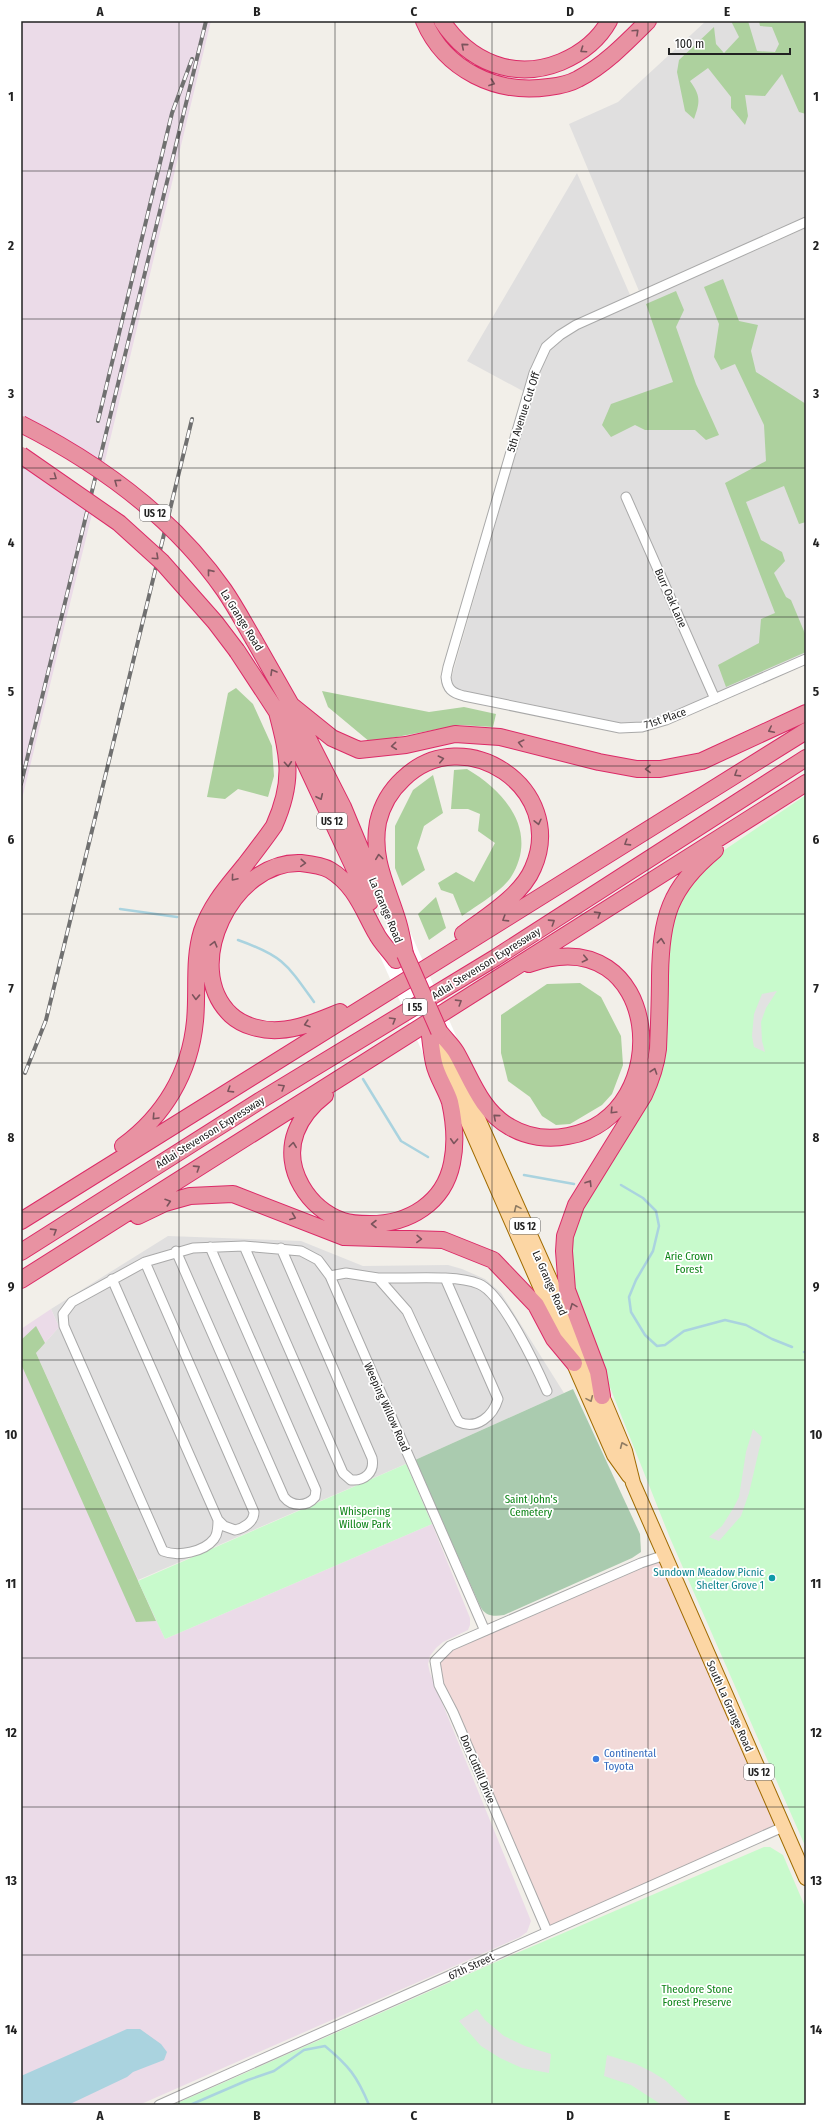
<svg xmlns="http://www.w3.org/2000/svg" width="827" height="2126" viewBox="0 0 827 2126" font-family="'Fira Sans Condensed',sans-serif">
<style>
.residential{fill:#e0dfdf}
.commercial{fill:#f2dad9}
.industrial{fill:#ebdbe8}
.forest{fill:#add19e}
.cemetery{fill:#aacbaf}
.park{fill:#c8facc}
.parking{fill:#e2e2e2}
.water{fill:#aad3df}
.pier{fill:#fff}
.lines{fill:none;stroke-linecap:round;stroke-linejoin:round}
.stream{stroke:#aad3df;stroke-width:2.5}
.street-casing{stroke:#a9a9a9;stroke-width:11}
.primary-casing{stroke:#a06b00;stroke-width:16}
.highway-casing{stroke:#dc2a67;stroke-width:18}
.street{stroke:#fff;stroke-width:9}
.primary{stroke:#fcd6a4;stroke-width:14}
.highway{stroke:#e892a2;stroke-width:16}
.rail-casing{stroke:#707070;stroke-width:4}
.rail{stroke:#fff;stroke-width:2.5;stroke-dasharray:8;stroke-linecap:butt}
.highway-bridge-casing{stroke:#dc2a67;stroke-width:18;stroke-linecap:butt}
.highway-bridge{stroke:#e892a2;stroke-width:16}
.oneway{stroke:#7b545c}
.oneway2{stroke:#8f7c63}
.grid{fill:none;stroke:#222;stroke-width:1;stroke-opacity:0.55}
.culture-dot{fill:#0f9aa8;stroke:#fff;stroke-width:1.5}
.shop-dot{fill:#3f7fe0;stroke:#fff;stroke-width:1.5}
.labels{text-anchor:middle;stroke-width:3.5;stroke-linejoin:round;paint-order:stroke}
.shield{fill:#fff;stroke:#646464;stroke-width:1}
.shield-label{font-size:10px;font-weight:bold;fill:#222}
.street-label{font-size:11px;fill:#222;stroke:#fff}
.park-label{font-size:11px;fill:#0c8416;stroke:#fff}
.culture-label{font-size:11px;fill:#0d838f;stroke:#fff;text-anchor:end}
.shop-label{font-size:11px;fill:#366cbe;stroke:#fff;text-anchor:start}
.neatline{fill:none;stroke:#222;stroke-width:1.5}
.grid-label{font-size:13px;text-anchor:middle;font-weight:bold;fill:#222}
</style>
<rect width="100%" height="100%" fill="#f2efe9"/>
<path class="residential" d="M706,21h100v197l-167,73 -70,-167 49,-22z
M577,173l57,131 172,-76v428l-142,62 -27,6 -28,-1 -147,-31 -6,-3 -5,-10 81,-283 -65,-35z
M168,1236l133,5 62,25 85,-1 14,4 23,10 16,14 63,100 -149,67 -277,120 -102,-227 23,-26 -8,-18z"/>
<path class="commercial" d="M665,1558l114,268 -231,102 -107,-243 -2,-23 14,-14 189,-83z"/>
<path class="industrial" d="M21,21h190l-107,444 -83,-48z
M21,466l71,48 -71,289z
M51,1309l8,18 -23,26 129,286 267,-115 38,94v7l-2,5 -25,12 -7,6 -6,8 -2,8 2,9 101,248 -4,11 -7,5 -381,168h-118v-776z"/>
<path class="forest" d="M731,21h17l9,30 18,1 4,-8 -7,-17 -12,-1 -1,-5h47v93l-7,-2 -17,-38 -17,22 -20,-1 3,21 -3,9 -14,-17v-11l-23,-29 -18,13c11,15 10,21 4,38l-9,-8 -8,-39 2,-12 35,-33 2,17 8,9 15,-16z
M723,279l16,42 19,4 -7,26 5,21 50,32v118l-7,2 -15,-38 -38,16 15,38 21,12 3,9 -11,12 12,24 5,3 15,36v16l-80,35 -8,-22 41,-22 2,-24 14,-6 -50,-130 41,-22 -2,-36 -29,-61 -14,6 -7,-13 5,-33 -15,-37z
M676,291l8,19 -8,17 20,57 23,51 -13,5 -11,-10h-50l-10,-5 -24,12 -9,-12 9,-21 62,-22 -27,-78z
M236,688l17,16 19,42 2,30 -6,21 -30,-8 -13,10 -18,-2 21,-104z
M322,691l107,21 35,-5 32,7 -3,13 -33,-2 -90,17 -42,-35z
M467,769c39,23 72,63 44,108 -9,14 -35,29 -49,39l-9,-22 -12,-4 -3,-7 18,-11 18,10 21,-39 -17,-12 2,-17 -12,-5h-17l3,-39z
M433,775l10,38 -19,13 -7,22 8,22 -23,16 -7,-18v-42l18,-36z
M436,897l10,31 -17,12 -11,-26z
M580,983l21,14 20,39 2,29 -11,29 -10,11 -32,19 -14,1 -14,-9 -12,-19 -22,-16 -7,-28v-38l46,-31z
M36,1326l9,17 -9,10 120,268 -20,1 -115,-258v-24z"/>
<path class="cemetery" d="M573,1389l67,145 1,18 -9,6 -128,57c-11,2 -19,1 -24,-9l-65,-146z"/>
<path class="park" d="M806,795v1053l-136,-310 -80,-201 -18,-53v-29l1,-26 11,-26 63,-99 17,-37 6,-132 7,-26 22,-35 18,-19z
M406,1464l26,60 -267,115 -27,-58z
M764,1847h6l13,8 23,54v196h-633l325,-144z"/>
<path class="parking" d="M777,991l-11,17 -5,14 1,19 3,11 -11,-5 -2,-11 2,-22 8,-20z
M753,1429l9,8 -13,56 -8,23 -22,25 -10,-4 13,-11 12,-19 5,-10 7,-45z
M477,2009l8,11 19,16 21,10 26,8 -2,19 -27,-5 -22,-10 -19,-12 -22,-25z
M607,2055l29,9 16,8 13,8 27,25h-30l-31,-20 -27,-9z"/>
<path class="water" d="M127,2029h13l21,15 6,8 -3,8 -31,12 -6,5 -59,28h-47v-29z"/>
<path class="pier" d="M404,918l57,129 -32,20 -57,-129z"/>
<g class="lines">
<path class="stream" d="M120,909l57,8
M238,940c45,16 49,24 76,62
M363,1079l38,62 27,16
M524,1175l50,9
M621,1185l22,13 13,13 3,15 -6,25 -17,29 -7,17 2,15 14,23 12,11 8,-1 19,-14 41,-11 21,5 26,14 20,8
M804,1352l2,1
M190,2105l58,-25 26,-9 30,-21 21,-4c24,20 32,30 44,59"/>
<g class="street-casing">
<path id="street" d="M806,222l-230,103 -16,10 -14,12 -12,26 -86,294 -2,10c1,12 6,16 18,19l156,32 22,-1 24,-7 140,-61
M626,497l89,202
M244,1246l99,227 8,7c13,1 24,-7 21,-22l-91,-210
M176,1251l108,246c8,10 23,10 31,0l1,-7 -106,-243
M145,1262l109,250c0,10 -10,16 -19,18l-11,-4 -6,-6c0,7 0,14 -4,19 -10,13 -36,18 -51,12l-99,-225 -1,-12 9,-12 73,-40 48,-14 51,-2 57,5 17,9 12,16 155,355
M330,1276l16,-3 32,5 29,33 49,106 3,5c18,8 34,-6 39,-23l-53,-121
M378,1278c28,1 77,-4 101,6 23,9 58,84 68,107
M112,1279l106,241
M547,1931l-94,-219 -14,-27 -4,-24 15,-15 191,-83 24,-8
M159,2105l624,-278"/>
</g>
<g class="primary-casing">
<path id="primary" d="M446,1047l156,349 23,55 8,32 173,395
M436,1049l178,406 15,21"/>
</g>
<g class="highway-casing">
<path id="highway" d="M424,21c21,49 73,74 125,66 9,-1 20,-3 29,-8 27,-14 49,-37 70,-58
M442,21c27,41 72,60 119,41 21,-9 37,-21 48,-41
M254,640l37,65 52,102 34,82
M237,651l40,61 22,38 71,152
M291,705l41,33 27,12 47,-5 49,-11 45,3 99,25 38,7h23l42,-8 104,-48
M405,954c-2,-11 -4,-22 -7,-32 -10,-34 -27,-62 -20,-100 4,-17 13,-32 25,-43 61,-60 165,10 130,89 -11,27 -47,49 -70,66
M340,1012c-20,8 -40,17 -61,18 -17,1 -36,-4 -48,-15 -51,-48 2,-155 70,-152 9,1 22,3 29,7 25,15 33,40 46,63 5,10 14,18 20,27
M439,1031c5,7 12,13 17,21 15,26 25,59 54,75 17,10 38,13 58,9 111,-20 94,-220 -39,-172
M325,1095c-13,10 -23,21 -29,37 -14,37 13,77 47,89 8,3 19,3 27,3 39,0 74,-21 82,-61 4,-19 2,-43 -2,-61 -4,-13 -13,-25 -16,-39 -2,-9 -3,-18 -4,-27
M123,1146c41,-30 67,-73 72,-125 3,-30 -2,-61 7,-90 9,-27 26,-45 43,-66 10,-13 20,-26 29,-39 20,-45 15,-68 3,-114
M138,1216l27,-13 25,-7 43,-2 111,43 99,3 50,20 43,45 18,34 20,24
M21,1221l785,-490
M21,1252l240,-152 234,-142 311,-200
M21,1280l785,-497
M602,1396l-4,-24 -31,-82 -3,-39 1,-15 11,-31 68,-110c7,-15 12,-29 14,-46 1,-24 2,-49 2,-73 1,-58 9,-88 55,-126"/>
</g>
<use href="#street" class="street"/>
<use href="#primary" class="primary"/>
<use href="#highway" class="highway"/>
<g class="rail-casing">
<path id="rail" d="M98,421l74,-308 20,-54
M21,784l185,-763
M25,1073l21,-53 146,-601"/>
</g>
<use href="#rail" class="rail"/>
<g class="highway-bridge-casing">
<path id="highway-bridge" d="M21,424c79,40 152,93 203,166 11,16 20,33 30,50
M21,455l98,68 43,39 53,60 22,29
M405,954l34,77"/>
</g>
<use href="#highway-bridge" class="highway-bridge"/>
</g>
<defs><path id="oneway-chevron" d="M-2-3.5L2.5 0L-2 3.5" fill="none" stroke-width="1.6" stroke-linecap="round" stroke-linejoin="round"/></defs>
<g class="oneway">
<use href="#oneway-chevron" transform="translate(636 32) rotate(-43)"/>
<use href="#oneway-chevron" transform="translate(464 46) rotate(-140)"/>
<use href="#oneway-chevron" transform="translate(583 50) rotate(146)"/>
<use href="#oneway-chevron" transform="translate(492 83) rotate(20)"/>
<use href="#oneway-chevron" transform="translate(54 477) rotate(35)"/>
<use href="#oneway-chevron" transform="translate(117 482) rotate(-144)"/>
<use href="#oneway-chevron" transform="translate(156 557) rotate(43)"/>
<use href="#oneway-chevron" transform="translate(210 572) rotate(-129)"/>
<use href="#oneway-chevron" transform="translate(273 672) rotate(-120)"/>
<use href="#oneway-chevron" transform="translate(771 730) rotate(154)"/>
<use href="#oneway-chevron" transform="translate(521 743) rotate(-166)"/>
<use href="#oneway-chevron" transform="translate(394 746) rotate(174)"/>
<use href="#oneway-chevron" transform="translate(441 759) rotate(-13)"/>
<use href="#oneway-chevron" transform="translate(288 764) rotate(86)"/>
<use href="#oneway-chevron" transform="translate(648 769) rotate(179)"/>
<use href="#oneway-chevron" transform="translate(737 774) rotate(148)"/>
<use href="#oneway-chevron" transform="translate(320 797) rotate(65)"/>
<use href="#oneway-chevron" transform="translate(538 822) rotate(77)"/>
<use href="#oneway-chevron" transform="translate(627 843) rotate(148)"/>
<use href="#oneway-chevron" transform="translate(379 857) rotate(-97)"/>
<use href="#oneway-chevron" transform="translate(303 863) rotate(4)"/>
<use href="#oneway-chevron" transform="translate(234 878) rotate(130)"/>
<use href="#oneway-chevron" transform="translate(598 914) rotate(-32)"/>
<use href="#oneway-chevron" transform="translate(505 919) rotate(148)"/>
<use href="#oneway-chevron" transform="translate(552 922) rotate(-33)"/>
<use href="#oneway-chevron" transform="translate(661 941) rotate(-84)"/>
<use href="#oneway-chevron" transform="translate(214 944) rotate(-75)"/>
<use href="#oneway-chevron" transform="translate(585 959) rotate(13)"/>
<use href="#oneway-chevron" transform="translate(196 997) rotate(92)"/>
<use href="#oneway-chevron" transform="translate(459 1002) rotate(-32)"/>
<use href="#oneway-chevron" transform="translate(393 1020) rotate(-31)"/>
<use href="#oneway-chevron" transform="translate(307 1024) rotate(163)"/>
<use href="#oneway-chevron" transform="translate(654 1071) rotate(-71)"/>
<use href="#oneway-chevron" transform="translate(282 1087) rotate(-31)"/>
<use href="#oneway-chevron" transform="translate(230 1090) rotate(148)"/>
<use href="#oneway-chevron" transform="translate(613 1111) rotate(134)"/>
<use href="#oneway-chevron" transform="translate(155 1117) rotate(133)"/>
<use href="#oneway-chevron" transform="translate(496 1117) rotate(-139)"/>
<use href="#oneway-chevron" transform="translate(454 1141) rotate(93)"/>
<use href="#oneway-chevron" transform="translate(293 1145) rotate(-83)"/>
<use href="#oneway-chevron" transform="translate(197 1168) rotate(-33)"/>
<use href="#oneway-chevron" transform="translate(589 1183) rotate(-58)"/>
<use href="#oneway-chevron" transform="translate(168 1202) rotate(-18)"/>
<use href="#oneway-chevron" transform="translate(293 1217) rotate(21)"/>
<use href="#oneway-chevron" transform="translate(374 1224) rotate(180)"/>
<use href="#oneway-chevron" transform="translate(54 1231) rotate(-32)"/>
<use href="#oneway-chevron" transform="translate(419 1239) rotate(2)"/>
<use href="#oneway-chevron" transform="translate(573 1306) rotate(-111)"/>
</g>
<g class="oneway2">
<use href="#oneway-chevron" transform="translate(517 1208) rotate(-114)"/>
<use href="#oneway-chevron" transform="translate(590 1399) rotate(66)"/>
<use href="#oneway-chevron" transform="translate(623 1445) rotate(-113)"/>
</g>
<path class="grid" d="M179,21v2084M335,21v2084M492,21v2084M648,21v2084M21,171h785M21,319h785M21,468h785M21,617h785M21,766h785M21,914h785M21,1063h785M21,1212h785M21,1360h785M21,1509h785M21,1658h785M21,1807h785M21,1955h785"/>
<circle class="culture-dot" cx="772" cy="1578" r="4"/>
<circle class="shop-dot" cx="596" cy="1759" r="4"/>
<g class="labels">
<g class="shield">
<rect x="140" y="505" width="30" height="16" rx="3"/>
<rect x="317" y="813" width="30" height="16" rx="3"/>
<rect x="403" y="999" width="24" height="16" rx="3"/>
<rect x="510" y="1218" width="30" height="16" rx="3"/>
<rect x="744" y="1764" width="30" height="16" rx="3"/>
</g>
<g class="shield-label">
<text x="155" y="517">US 12</text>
<text x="332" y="825">US 12</text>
<text x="415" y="1011">I 55</text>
<text x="525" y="1230">US 12</text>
<text x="759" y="1776">US 12</text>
</g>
<g class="street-label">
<text transform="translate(523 412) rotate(-72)" y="4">5th Avenue Cut Off</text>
<text transform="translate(671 598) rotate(66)" y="4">Burr Oak Lane</text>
<text transform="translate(242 620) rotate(58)" y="4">La Grange Road</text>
<text transform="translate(665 718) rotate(-19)" y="4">71st Place</text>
<text transform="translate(386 910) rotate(67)" y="4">La Grange Road</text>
<text transform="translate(486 963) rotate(-32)" y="4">Adlai Stevenson Expressway</text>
<text transform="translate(210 1132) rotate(-32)" y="4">Adlai Stevenson Expressway</text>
<text transform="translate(550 1283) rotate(66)" y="4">La Grange Road</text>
<text transform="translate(387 1407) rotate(66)" y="4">Weeping Willow Road</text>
<text transform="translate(730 1706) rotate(66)" y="4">South La Grange Road</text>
<text transform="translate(478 1769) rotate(67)" y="4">Don Cuttill Drive</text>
<text transform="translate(471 1966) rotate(-25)" y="4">67th Street</text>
</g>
<g class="park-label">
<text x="689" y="1260">Arie Crown<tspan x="689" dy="13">Forest</tspan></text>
<text x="531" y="1503">Saint John's<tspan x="531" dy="13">Cemetery</tspan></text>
<text x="365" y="1515">Whispering<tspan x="365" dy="13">Willow Park</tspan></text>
<text x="697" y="1993">Theodore Stone<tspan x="697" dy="13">Forest Preserve</tspan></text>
</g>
<g class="culture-label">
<text x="764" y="1576">Sundown Meadow Picnic<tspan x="764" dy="13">Shelter Grove 1</tspan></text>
</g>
<g class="shop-label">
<text x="604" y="1757">Continental<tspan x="604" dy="13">Toyota</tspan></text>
</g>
</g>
<rect width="827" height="2126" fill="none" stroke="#ffffff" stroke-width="44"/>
<path d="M669 48v6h121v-6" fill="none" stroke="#222222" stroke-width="2"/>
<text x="675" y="48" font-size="12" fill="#222222" stroke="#ffffff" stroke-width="3" paint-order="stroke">100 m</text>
<rect x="22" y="22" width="783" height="2082" class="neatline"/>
<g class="grid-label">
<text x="100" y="16">A</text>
<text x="257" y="16">B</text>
<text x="414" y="16">C</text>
<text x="570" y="16">D</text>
<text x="727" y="16">E</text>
<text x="11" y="101">1</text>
<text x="816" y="101">1</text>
<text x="11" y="250">2</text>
<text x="816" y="250">2</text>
<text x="11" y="398">3</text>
<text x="816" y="398">3</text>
<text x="11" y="547">4</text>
<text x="816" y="547">4</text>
<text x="11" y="696">5</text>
<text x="816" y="696">5</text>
<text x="11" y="844">6</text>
<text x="816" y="844">6</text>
<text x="11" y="993">7</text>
<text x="816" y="993">7</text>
<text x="11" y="1142">8</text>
<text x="816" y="1142">8</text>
<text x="11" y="1291">9</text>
<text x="816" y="1291">9</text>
<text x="11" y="1439">10</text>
<text x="816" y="1439">10</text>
<text x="11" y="1588">11</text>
<text x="816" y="1588">11</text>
<text x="11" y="1737">12</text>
<text x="816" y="1737">12</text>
<text x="11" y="1885">13</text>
<text x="816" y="1885">13</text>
<text x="11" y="2034">14</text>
<text x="816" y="2034">14</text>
<text x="100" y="2120">A</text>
<text x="257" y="2120">B</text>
<text x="414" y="2120">C</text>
<text x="570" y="2120">D</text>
<text x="727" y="2120">E</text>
</g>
</svg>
